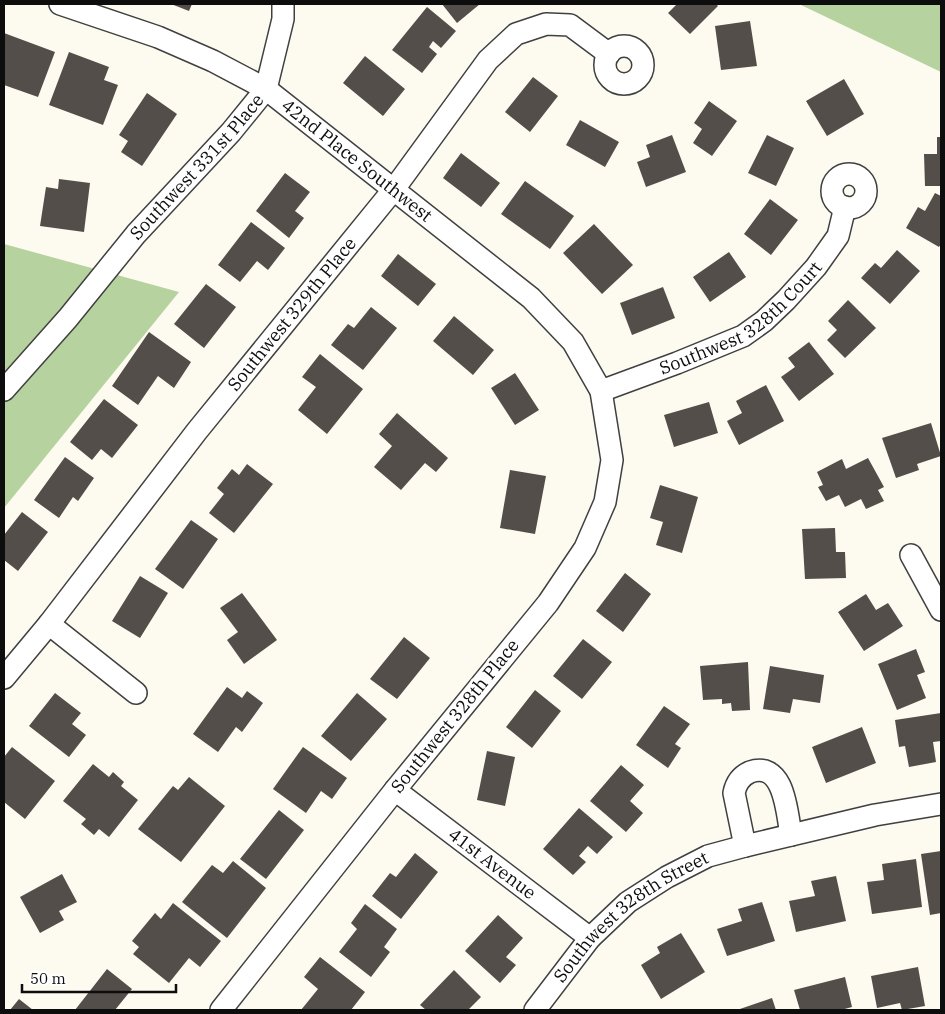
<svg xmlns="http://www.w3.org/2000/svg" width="945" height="1014" viewBox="0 0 945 1014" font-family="'IBM Plex Serif',serif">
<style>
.forest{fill:#b6d29e}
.building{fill:#544e4b}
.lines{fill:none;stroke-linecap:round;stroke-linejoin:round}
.minor-casing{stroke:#404040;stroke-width:24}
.minor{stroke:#fff;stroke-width:21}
.labels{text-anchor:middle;stroke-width:5;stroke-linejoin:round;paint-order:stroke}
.street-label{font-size:18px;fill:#0d0d0d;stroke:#fff}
</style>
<rect width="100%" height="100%" fill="#fdfaef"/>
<path class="forest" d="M799,4h142v68z
M4,244l175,48 -175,216z"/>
<path class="building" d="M171,4h21l-3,7z
M442,4h38l-23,19z
M677,4h39l2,2 -28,28 -22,-21z
M427,7l29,24 -15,17 -8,-7 -4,6 8,7 -15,19 -30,-23z
M750,21l7,45 -36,4 -6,-44z
M4,33l51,19 -17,45 -34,-12z
M69,52l40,15 -5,13 14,5 -15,40 -54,-20z
M365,56l40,33 -22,27 -40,-33z
M533,77l25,19 -28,36 -25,-20z
M844,79l20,35 -37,22 -21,-35z
M147,93l30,21 -35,52 -21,-14 7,-11 -9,-6z
M709,101l28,20 -25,35 -19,-13 9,-14 -8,-6z
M580,120l39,22 -14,25 -39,-22z
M672,135l14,37 -40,15 -9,-25 13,-5 -4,-12z
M767,135l27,13 -18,38 -28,-13z
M937,137h4v49h-16l-1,-32h13z
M461,153l39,30 -19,24 -38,-29z
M285,173l25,19 -15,19 9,7 -15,20 -33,-27z
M59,179l31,4 -6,49 -44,-6 6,-39 12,2z
M525,181l49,35 -24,33 -49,-35z
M935,193l6,3v48l-2,3 -33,-19 12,-21 7,4z
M770,199l28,21 -27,35 -27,-21z
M251,222l34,26 -17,22 -11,-9 -17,21 -22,-17z
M594,224l39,41 -31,29 -39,-41z
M897,250l23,21 -30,33 -29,-26 14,-15 6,5z
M729,252l17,25 -36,25 -17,-25z
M398,254l38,30 -18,22 -37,-30z
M206,284l30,23 -32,41 -30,-24z
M663,287l12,31 -43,17 -12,-32z
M848,300l28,28 -31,30 -18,-18 10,-10 -9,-9z
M371,307l26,21 -34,42 -32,-25 17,-21 6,4z
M454,316l40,34 -21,25 -40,-34z
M149,332l42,30 -17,26 -16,-12 -20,29 -26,-19z
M809,342l25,32 -35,27 -18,-24 14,-10 -7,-9z
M320,354l43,35 -36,45 -29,-24 18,-23 -14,-10z
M515,373l24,37 -24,15 -24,-37z
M766,385l18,36 -45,24 -12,-24 15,-8 -6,-12z
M104,399l34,26 -26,33 -11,-9 -9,11 -22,-18z
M709,402l9,31 -44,14 -10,-32z
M397,413l51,45 -12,14 -11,-9 -24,27 -27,-23 18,-21 -13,-12z
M931,423l10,33 -24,8 2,6 -23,8 -14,-40z
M65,457l29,21 -16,23 -5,-4 -14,21 -25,-18z
M868,458l16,29 -6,3 6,11 -18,8 -5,-10 -16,8 -6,-12 -13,6 -8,-14 5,-2 -6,-13 25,-13 4,10z
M247,464l26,20 -39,49 -25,-20 15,-19 -7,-6 15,-19 7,6z
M510,470l36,6 -11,58 -35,-6z
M660,485l38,12 -16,56 -26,-8 7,-23 -13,-4z
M22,512l26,20 -30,39 -14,-11v-25z
M191,520l27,19 -35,50 -28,-20z
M835,528l1,24h9l1,26 -41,1 -3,-50z
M625,573l26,21 -28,38 -27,-21z
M140,576l28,17 -28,45 -28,-17z
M242,593l35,47 -33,24 -17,-24 11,-8 -18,-24z
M866,594l10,16 12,-7 15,23 -39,25 -26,-39z
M404,637l26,21 -33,41 -27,-20z
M583,639l29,23 -30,37 -29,-23z
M916,649l9,23 -8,3 9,23 -29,12 -19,-46z
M748,662l2,48 -18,1 -1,-8 -9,1v-5l-19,1 -3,-34z
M770,666l54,9 -4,28 -27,-4 -3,14 -27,-4z
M227,687l15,11 5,-7 16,12 -21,29 -6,-5 -18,25 -25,-18z
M535,690l26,21 -29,37 -26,-21z
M55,693l26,20 -9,11 14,11 -17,22 -40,-31z
M357,693l30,26 -36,42 -30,-25z
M664,706l26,18 -15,20 6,4 -13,20 -32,-23z
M941,713v28l-8,1 3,20 -27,5 -4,-21 -6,1 -4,-27z
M862,727l14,36 -50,20 -14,-36z
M12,747l43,34 -30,38 -21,-17v-45z
M303,747l44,31 -15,21 -11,-8 -15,22 -33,-24z
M487,751l28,6 -10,49 -28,-6z
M93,764l16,13 4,-5 11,10 -3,4 17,14 -29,37 -10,-8 -5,6 -13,-11 5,-5 -23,-18z
M621,765l23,20 -14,16 13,12 -17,19 -36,-31z
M189,777l36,29 -44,56 -43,-33 35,-43 5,4z
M579,808l34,29 -16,17 -9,-8 -9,10 7,6 -13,13 -30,-26z
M279,810l25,20 -38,49 -26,-20z
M941,851v62l-11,2 -9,-61z
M415,853l23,19 -37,47 -29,-23 18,-23 6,4z
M916,859l6,48 -50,7 -5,-32 17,-2 -2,-16z
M233,861l33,27 -39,50 -45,-36 30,-37 11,8z
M62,874l15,28 -18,9 5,9 -24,13 -20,-36z
M836,876l10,45 -50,11 -7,-31 26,-5 -4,-15z
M762,902l13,39 -48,15 -10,-27 25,-8 -4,-12z
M173,903l48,38 -21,26 -11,-9 -20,25 -36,-29 6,-7 -7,-6 23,-28 6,6z
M365,904l32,25 -13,18 6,5 -19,25 -32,-25 18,-23 -6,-6z
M498,915l25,23 -17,19 10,8 -16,18 -35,-32z
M681,933l24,39 -44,27 -20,-34 19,-12 -3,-6z
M320,957l45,35 -14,18h-50l17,-21 -14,-12z
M918,967l7,39 -23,4 -2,-7 -23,5 -6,-32z
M107,969l25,20 -17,21h-40z
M454,970l27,27 -13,13h-42l-6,-5z
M845,977l7,30 -11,3h-41l-6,-20z
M772,998l4,12h-39z
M19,999l14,11h-23z"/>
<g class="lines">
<g class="minor-casing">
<g id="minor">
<path id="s1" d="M60,4l98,33 55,24 53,28 265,209 42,44 28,49 11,69 -7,42 -20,46 -37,55 -153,187 -174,220"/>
<circle cx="624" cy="65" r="19"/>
<circle cx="849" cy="191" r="17"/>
<path id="s2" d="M4,390l64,-72 68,-84 95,-102 35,-43 17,-70v-15"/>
<path id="s3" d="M601,391l76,-28 66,-27 21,-15 22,-21 30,-33 22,-31 7,-29"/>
<path d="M911,555l30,55"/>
<path d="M49,624l87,69"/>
<path id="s4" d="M4,678l45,-54 148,-193 197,-242 94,-129 28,-26 30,-10 24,1 39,29"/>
<path id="s5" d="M395,790l195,148"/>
<path d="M745,846l-11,-53c2,-10 7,-17 16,-21 35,-12 37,42 41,63"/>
<path id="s6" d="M535,1010l55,-72 38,-36 39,-25 41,-21 37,-10 130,-31 66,-11"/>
</g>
</g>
<use href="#minor" class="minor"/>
</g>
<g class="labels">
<g class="street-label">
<text dy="6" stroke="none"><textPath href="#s1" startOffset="339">42nd Place Southwest</textPath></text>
<text dy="6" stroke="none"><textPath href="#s2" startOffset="295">Southwest 331st Place</textPath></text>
<text dy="6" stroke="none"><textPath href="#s3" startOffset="160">Southwest 328th Court</textPath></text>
<text dy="6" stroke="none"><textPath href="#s4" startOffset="464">Southwest 329th Place</textPath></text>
<text transform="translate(455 716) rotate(-51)" y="6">Southwest 328th Place</text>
<text dy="6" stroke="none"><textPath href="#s5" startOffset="122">41st Avenue</textPath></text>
<text dy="6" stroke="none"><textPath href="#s6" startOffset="136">Southwest 328th Street</textPath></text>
</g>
</g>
<rect width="945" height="1014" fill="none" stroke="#0d0d0d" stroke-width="10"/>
<path d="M22 984v8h154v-8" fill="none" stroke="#0d0d0d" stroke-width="2.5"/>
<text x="30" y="984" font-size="15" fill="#0d0d0d" stroke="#ffffff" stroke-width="4" paint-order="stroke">50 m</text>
</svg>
